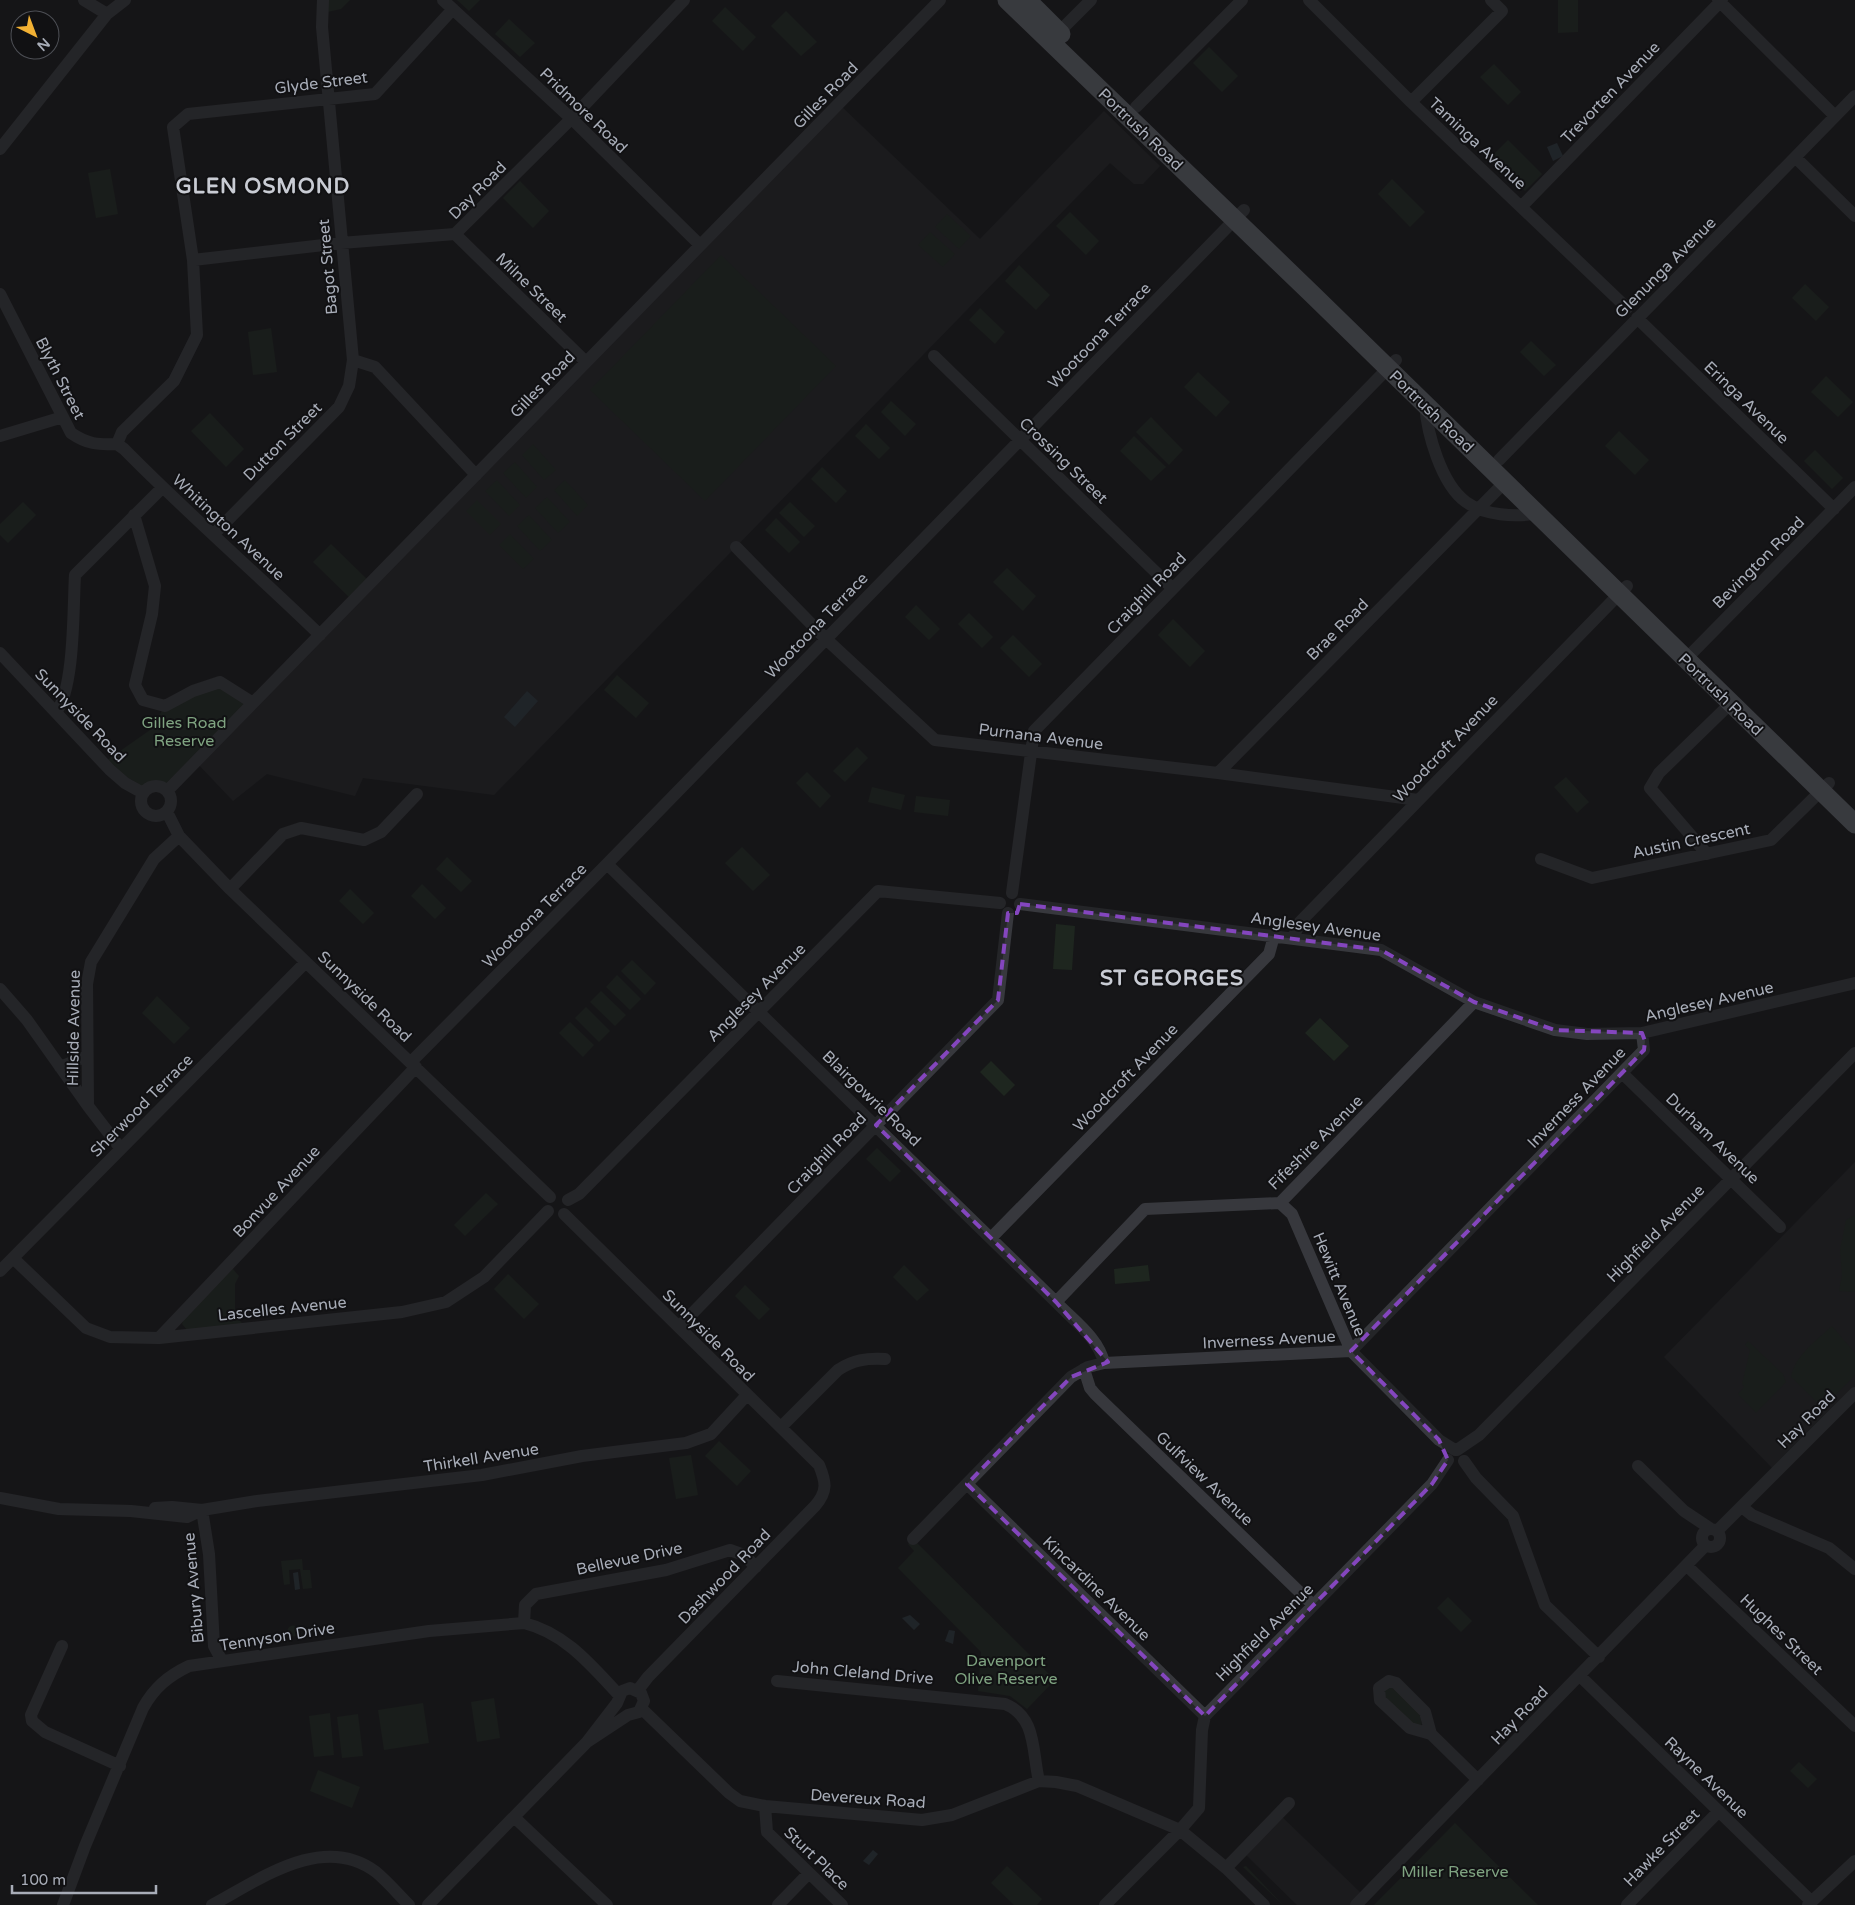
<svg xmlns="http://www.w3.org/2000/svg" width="1855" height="1905" viewBox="0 0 1855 1905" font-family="'Varela Round',sans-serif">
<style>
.built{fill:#222225}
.green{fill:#1e261f}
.water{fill:#2c353c}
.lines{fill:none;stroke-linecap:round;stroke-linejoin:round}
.minor{stroke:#37383d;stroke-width:12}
.highway{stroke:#63666e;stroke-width:19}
.marked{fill:none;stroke:#8446be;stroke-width:4;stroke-dasharray:10 6;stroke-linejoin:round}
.labels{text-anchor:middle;stroke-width:4;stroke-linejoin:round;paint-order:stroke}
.street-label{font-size:16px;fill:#a8adb8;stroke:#111113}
.park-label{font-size:16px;fill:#7fa381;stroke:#111113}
.district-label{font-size:21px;font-weight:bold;letter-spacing:1px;fill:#c9ccd4;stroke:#111113}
</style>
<rect width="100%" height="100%" fill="#161618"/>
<path class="built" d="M841,106l139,133 124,-128 56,55 -17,18h-9l-24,-21 -616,632 -131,-17 -8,18 -88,-22 -34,27 -37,-39z
M1855,1162v231l-79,79 -112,-115z
M1279,1814l85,82 -8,9h-59l-55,-54z"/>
<path class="green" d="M323,0h27l-9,9 -18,4z
M457,0h23l-11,11z
M1558,0h20v32l-20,1z
M725,7l31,30 -13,14 -31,-30z
M786,11l31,31 -16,14 -30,-30z
M509,19l26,24 -15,14 -25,-23z
M1209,47l29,29 -16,16 -29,-29z
M1494,64l27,28 -13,13 -28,-28z
M1508,140l34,34 -17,17 -34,-34z
M110,169l8,45 -22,4 -8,-45z
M1392,179l33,33 -15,15 -32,-33z
M520,181l29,30 -16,17 -30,-30z
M1070,212l29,29 -13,14 -30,-29z
M947,214l24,22 -12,13 -24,-22z
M930,232l25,22 -12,13 -25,-22z
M721,255l115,111 -131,135 -115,-111z
M1019,265l31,30 -14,15 -31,-29z
M1805,284l24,23 -13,14 -24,-23z
M980,308l25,24 -10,12 -26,-24z
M271,328l6,44 -24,3 -5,-43z
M1531,341l25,24 -12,11 -24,-24z
M1198,372l32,30 -14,15 -32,-30z
M1826,376l27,26 -15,15 -27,-25z
M891,401l25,23 -11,12 -24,-24z
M210,413l34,36 -18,18 -35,-36z
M1151,417l32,33 -14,15 -33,-33z
M866,424l24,24 -11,11 -24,-23z
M1619,431l30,29 -14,15 -30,-29z
M1134,436l32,31 -15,14 -31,-30z
M533,444l23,26 -12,10 -22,-25z
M1815,450l28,28 -11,11 -28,-28z
M515,462l22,25 -11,11 -23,-25z
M822,467l25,24 -11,12 -25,-24z
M497,480l23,25 -11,11 -24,-25z
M565,480l23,25 -11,11 -23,-26z
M547,497l23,25 -12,11 -23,-25z
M477,500l24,24 -11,11 -24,-24z
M23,502l13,13 -28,28 -8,-8v-11z
M790,502l25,24 -11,11 -25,-24z
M529,515l23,25 -12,11 -23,-25z
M776,518l24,24 -11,11 -24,-23z
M510,534l24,25 -11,10 -24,-24z
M331,544l40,39 -18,18 -40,-39z
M1007,568l29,28 -13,15 -30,-29z
M916,605l24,24 -11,11 -24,-23z
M969,613l24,24 -11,11 -24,-24z
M1173,619l32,32 -15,16 -32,-32z
M1013,635l29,29 -13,13 -29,-29z
M617,675l32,28 -13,15 -32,-28z
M220,682l33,21 -91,84 -8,-1 -7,3 -44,-26 47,-33 15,-24z
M857,747l11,11 -23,24 -12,-11z
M807,772l24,24 -11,12 -24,-25z
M1566,777l23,25 -12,11 -23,-26z
M872,787l33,8 -4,15 -33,-8z
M916,796l34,4 -2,16 -34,-4z
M742,847l28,28 -17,16 -28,-28z
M447,857l25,24 -11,11 -25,-23z
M422,884l24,24 -11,11 -24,-23z
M350,889l24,24 -11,11 -24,-23z
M1056,924l19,2 -3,44 -19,-1z
M632,960l24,23 -11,12 -24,-24z
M617,975l24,24 -11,11 -24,-23z
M601,991l25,24 -11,11 -25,-24z
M157,996l33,32 -16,16 -32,-31z
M586,1007l24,24 -11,11 -24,-24z
M1320,1018l29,28 -15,15 -29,-28z
M570,1022l24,23 -11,12 -24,-24z
M991,1061l24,24 -11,11 -24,-24z
M877,1148l24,23 -11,11 -24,-23z
M486,1193l12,11 -33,32 -11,-11z
M1855,1215v77l-16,-1 3,-16 -2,-25 6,-30z
M904,1265l25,25 -12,11 -24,-24z
M1148,1265l2,16 -35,3 -1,-15z
M232,1268l7,8 -4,8v32l9,9 -56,6 -6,-7 2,-5z
M508,1274l31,30 -15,15 -30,-30z
M745,1285l25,24 -11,11 -24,-24z
M1832,1326l23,27v22l-32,33 -32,-31c4,-22 25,-36 41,-51z
M1748,1341l35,33 3,8 -30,31 -18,-19 6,-7 -2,-3 8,-34 -5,-5z
M719,1441l32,30 -14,15 -32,-30z
M691,1455l7,40 -22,4 -7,-41z
M913,1539l142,141 -28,29 -17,-13 -32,-5 3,-39 -83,-84 16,-17 -6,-7z
M302,1559l1,11h7l2,18 -9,1 -3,-20 -11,1 1,14 -6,1 -3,-24z
M1448,1597l24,24 -11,11 -24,-24z
M287.5 1631a5.5 5.5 0 1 1 11 0a5.5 5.5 0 1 1-11 0Z
M1391,1686l28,26 3,12 -2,2 -11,-4 -25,-25 -1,-5z
M494,1698l6,40 -23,4 -6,-40z
M423,1703l6,40 -45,7 -6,-40z
M330,1713l4,42 -20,2 -5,-41z
M358,1714l5,42 -21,2 -5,-41z
M1799,1762l18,17 -9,9 -18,-17z
M318,1770l42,17 -8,21 -42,-17z
M1455,1823l83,82h-164z
M1007,1866l35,33 -5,6h-23l-23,-22z
M1246,1866l37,39 -40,-38z"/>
<path class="water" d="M1557,143l6,13 -10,5 -6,-14z
M527,691l11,10 -23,26 -11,-10z
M298,1572l2,17 -5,1 -2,-17z
M910,1615l10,9 -6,6 -12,-12z
M949,1630l6,1 -2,13 -8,-3z
M873,1850l5,4 -9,11 -6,-4z"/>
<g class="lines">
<path class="minor" d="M84,0l23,14
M323,0l-1,27 31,333 22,7 101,108
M443,0l132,122 125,123
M1309,0l102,102 216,206
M1718,0l117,116
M1054,37l37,-37
M1411,102l91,-91 -11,-11
M1136,107l106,-107
M0,149l107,-135 18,-14
M1796,158l59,58
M1521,207l201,-207
M455,234l131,128
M193,260l148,-17 114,-9 116,-115 113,-119
M0,294l71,139c16,11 27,12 46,11
M1637,318l197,191
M934,356l238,232
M1425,404c2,29 16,80 41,98 18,13 50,16 71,11
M0,436l63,-19
M117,444l5,-12 52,-51 23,-46 -4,-75 -20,-133 15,-13 187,-20 78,-85
M117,444l7,5c63,64 131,123 196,186
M1499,460l356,-364
M134,515l21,71 -3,28 -17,71 8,15 22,6 28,-15 27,-9 33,21
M214,534l125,-127 10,-21 4,-26
M736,547l90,92 109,101 283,33 200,27
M0,653l110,117 15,13 18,10
M1685,660l170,-173
M56,712c19,-23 17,-106 19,-137l87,-87
M1218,773l287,-291
M141 801a15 15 0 1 1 30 0a15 15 0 1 1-30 0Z
M167,791l773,-791
M167,812l12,24 51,53 320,308
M1707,854l-57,-66 9,-15 72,-70
M1541,859l51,19 179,-38 58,-57
M607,864l449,438c17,18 43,36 48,61
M230,889l53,-55 18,-6 63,12 17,-8 36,-38
M1012,893l22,-162 362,-371
M1020,904l361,46 93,52 81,28 32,4 55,-1 213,-50
M1293,938l7,-16 327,-336
M0,989l27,31 61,86
M411,1062l196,-198 637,-654
M60,1067l27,-11
M1622,1073l158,154
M121,1149l-33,-43 -1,-122 4,-22 63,-103 25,-23
M568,1200l11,-6 299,-303 122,12
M1280,1203l12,11 59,137 88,89 16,10
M564,1214l255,251c7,17 9,26 -4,41l-167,171 -10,13
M991,1238l278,-284 5,-18
M13,1258l73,70 24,9 49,1 243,-26 44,-10 38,-25 64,-66
M0,1271l306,-309
M1056,1302l89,-93 135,-6 194,-201
M679,1327l319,-327 10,-87
M159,1338l257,-271
M1084,1369l6,19 5,6 218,211
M781,1427l57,-57c15,-10 28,-12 47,-11
M1457,1450l22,-15 376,-382
M1464,1461l12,17 37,38 32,89 54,52
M1638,1466l46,45 27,18
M967,1484l238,232
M0,1498l59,11 72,2 56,6 15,-7 55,-9 225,-26 100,-19 104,-13 25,-9 36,-39
M1742,1507l10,8 77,33 26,21
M155,1508l17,-1 30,3
M202,1510l7,44 5,92 8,15
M1702 1538a9 9 0 1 1 18 0a9 9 0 1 1-18 0Z
M1717,1531l138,-138
M913,1539l158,-162 17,-10 16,-4 247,-12 293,-301 -2,-17
M1687,1566l168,160
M524,1623l1,-18 11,-11 130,-24 64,-20 14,5 12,12
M62,1646l-31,69 1,6 13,11 75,34
M1580,1676l231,225
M777,1681l228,23c32,13 27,48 34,77
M642,1709l87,84 11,8 25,5 157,14 30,-5 87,-34 17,1 21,4 103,44 46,38 38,37
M1431,1734l-6,-22 -29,-29 -7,-2 -10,7 1,12 30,28 21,6 47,46
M765,1806l2,26 75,73
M514,1817l93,88
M1226,1868l63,-65
M63,1905l22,-59 58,-138c11,-20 25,-32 46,-42l240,-35 95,-8c41,10 67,42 95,72
M212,1905c47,-25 111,-73 164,-33 12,10 22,22 33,33
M428,1905l159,-163 30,-39 5,-12 8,-3 11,5 3,8 -5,11 -11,3 -41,27
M778,1905l31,-32
M1105,1905l75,-75 19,-22 3,-78 3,-14 227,-232 16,-24
M1356,1905l349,-359
M1627,1905l92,-94
M1808,1905l47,-44"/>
<path class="highway" d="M1007,0l306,295 542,529
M1027,0l34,34"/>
</g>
<path d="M0 0H1855V1905H0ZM1020,904l361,46 93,52 81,28 87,3 3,8 -1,9 -22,23 -271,278 88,89 9,20 -16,24 -227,232 -238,-232 104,-107 37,-15 -52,-60 -180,-177 122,-125 10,-87h9z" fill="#161618" fill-opacity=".55" fill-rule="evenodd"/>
<path class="marked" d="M1020,904l361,46 93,52 81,28 87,3 3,8 -1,9 -22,23 -271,278 88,89 9,20 -16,24 -227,232 -238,-232 104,-107 37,-15 -52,-60 -180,-177 122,-125 10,-87h9z"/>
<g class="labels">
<g class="street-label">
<text transform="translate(321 82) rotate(-7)" y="6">Glyde Street</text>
<text transform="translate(1610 92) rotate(-46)" y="6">Trevorten Avenue</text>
<text transform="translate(825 95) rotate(-46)" y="6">Gilles Road</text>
<text transform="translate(584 110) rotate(44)" y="6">Pridmore Road</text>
<text transform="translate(1141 129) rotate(44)" y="6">Portrush Road</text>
<text transform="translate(1478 143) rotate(43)" y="6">Taminga Avenue</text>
<text transform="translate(477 190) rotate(-45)" y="6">Day Road</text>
<text transform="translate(327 267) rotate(-95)" y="6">Bagot Street</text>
<text transform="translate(1665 267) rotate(-45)" y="6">Glenunga Avenue</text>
<text transform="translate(532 287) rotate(44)" y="6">Milne Street</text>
<text transform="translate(1099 335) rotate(-46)" y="6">Wootoona Terrace</text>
<text transform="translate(61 378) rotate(63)" y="6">Blyth Street</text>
<text transform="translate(542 384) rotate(-46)" y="6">Gilles Road</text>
<text transform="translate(1747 402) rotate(44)" y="6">Eringa Avenue</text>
<text transform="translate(1432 411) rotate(44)" y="6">Portrush Road</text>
<text transform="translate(282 441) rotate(-45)" y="6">Dutton Street</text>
<text transform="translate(1064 460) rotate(44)" y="6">Crossing Street</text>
<text transform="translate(229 527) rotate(43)" y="6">Whitington Avenue</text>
<text transform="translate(1758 562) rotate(-45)" y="6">Bevington Road</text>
<text transform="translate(1146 593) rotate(-46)" y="6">Craighill Road</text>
<text transform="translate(816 625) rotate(-46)" y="6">Wootoona Terrace</text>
<text transform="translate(1337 629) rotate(-45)" y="6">Brae Road</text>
<text transform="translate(1721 694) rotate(44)" y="6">Portrush Road</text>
<text transform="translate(81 715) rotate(46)" y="6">Sunnyside Road</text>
<text transform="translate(1041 736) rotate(7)" y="6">Purnana Avenue</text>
<text transform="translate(1445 748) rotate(-46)" y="6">Woodcroft Avenue</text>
<text transform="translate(1691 840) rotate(-12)" y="6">Austin Crescent</text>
<text transform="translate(534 915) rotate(-45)" y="6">Wootoona Terrace</text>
<text transform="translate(1316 926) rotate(8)" y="6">Anglesey Avenue</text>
<text transform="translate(756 992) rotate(-45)" y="6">Anglesey Avenue</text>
<text transform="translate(365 996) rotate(44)" y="6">Sunnyside Road</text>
<text transform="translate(1709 1001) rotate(-13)" y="6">Anglesey Avenue</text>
<text transform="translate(73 1028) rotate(-89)" y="6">Hillside Avenue</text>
<text transform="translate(1125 1077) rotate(-46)" y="6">Woodcroft Avenue</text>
<text transform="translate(1576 1097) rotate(-46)" y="6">Inverness Avenue</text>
<text transform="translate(872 1098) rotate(44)" y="6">Blairgowrie Road</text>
<text transform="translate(141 1105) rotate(-45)" y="6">Sherwood Terrace</text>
<text transform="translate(1713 1138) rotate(44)" y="6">Durham Avenue</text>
<text transform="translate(1315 1142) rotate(-45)" y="6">Fifeshire Avenue</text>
<text transform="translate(826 1153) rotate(-46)" y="6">Craighill Road</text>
<text transform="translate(276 1191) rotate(-47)" y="6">Bonvue Avenue</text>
<text transform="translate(1655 1233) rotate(-45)" y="6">Highfield Avenue</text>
<text transform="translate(1340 1284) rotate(67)" y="6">Hewitt Avenue</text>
<text transform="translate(282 1308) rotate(-6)" y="6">Lascelles Avenue</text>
<text transform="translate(709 1335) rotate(45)" y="6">Sunnyside Road</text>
<text transform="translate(1269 1339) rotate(-3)" y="6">Inverness Avenue</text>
<text transform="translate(1806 1419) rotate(-45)" y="6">Hay Road</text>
<text transform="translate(481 1457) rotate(-9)" y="6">Thirkell Avenue</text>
<text transform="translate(1205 1478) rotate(44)" y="6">Gulfview Avenue</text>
<text transform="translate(629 1558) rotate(-12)" y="6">Bellevue Drive</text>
<text transform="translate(724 1576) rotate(-46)" y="6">Dashwood Road</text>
<text transform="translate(193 1588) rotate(-95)" y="6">Bibury Avenue</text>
<text transform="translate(1097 1588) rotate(44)" y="6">Kincardine Avenue</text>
<text transform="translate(1264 1632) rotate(-45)" y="6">Highfield Avenue</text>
<text transform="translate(1782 1634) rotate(44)" y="6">Hughes Street</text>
<text transform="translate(277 1636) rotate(-9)" y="6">Tennyson Drive</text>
<text transform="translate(863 1672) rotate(5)" y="6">John Cleland Drive</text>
<text transform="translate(1519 1715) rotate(-46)" y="6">Hay Road</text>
<text transform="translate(1707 1777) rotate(44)" y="6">Rayne Avenue</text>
<text transform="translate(868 1798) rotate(4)" y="6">Devereux Road</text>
<text transform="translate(1661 1847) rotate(-46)" y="6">Hawke Street</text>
<text transform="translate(817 1858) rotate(44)" y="6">Sturt Place</text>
</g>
<g class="park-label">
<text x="184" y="728">Gilles Road<tspan x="184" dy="18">Reserve</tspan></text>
<text x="1006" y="1666">Davenport<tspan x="1006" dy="18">Olive Reserve</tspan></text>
<text x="1455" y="1877">Miller Reserve</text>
</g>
<g class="district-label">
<text x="263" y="193">GLEN OSMOND</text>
<text x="1172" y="985">ST GEORGES</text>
</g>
</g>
<g transform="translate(35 35) rotate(138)"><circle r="24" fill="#111113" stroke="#4d4f55"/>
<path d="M0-4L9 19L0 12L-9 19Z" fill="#f2b134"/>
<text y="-8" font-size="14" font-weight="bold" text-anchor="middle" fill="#a8adb8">N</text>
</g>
<path d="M12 1885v8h144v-8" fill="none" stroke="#a8adb8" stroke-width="2.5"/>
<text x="20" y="1885" font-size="15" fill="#a8adb8" stroke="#111113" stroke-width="4" paint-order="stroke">100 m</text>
</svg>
